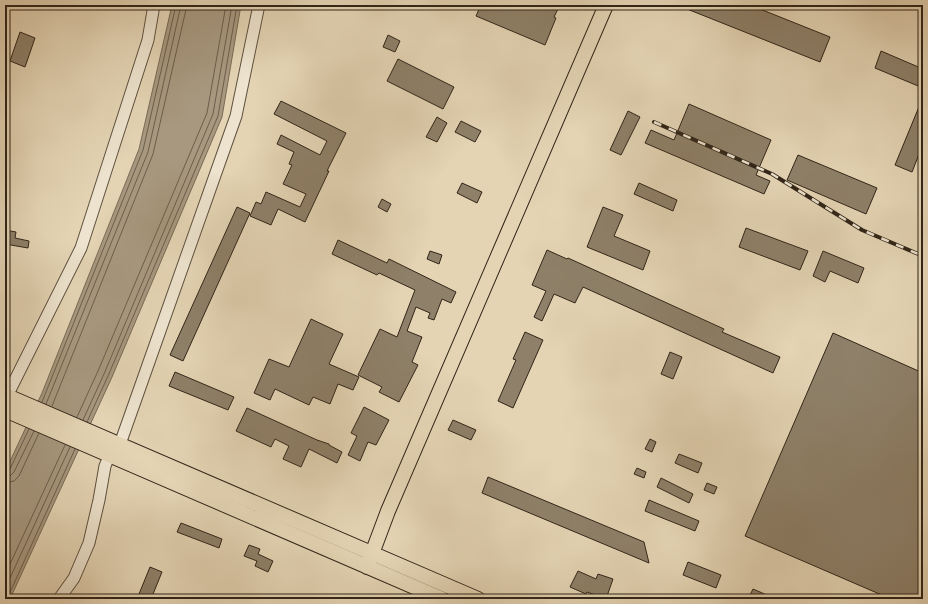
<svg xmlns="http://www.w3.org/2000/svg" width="928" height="604" viewBox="0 0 928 604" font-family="Alegreya,serif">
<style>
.water{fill:#a7987f;stroke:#786a56}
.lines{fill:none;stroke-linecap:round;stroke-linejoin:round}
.shore{stroke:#6c5e4c;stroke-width:1}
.building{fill:#8e8069;stroke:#312518}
.minor-casing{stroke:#5e513f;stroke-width:13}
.major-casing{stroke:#312518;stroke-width:16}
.minor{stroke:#ede3ce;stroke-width:11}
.major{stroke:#e4d4b4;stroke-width:14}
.rail-casing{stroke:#312518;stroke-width:4}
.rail{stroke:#ede3ce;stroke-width:2.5;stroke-dasharray:8;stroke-linecap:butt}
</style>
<rect width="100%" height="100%" fill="#e4d4b4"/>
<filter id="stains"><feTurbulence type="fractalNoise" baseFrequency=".005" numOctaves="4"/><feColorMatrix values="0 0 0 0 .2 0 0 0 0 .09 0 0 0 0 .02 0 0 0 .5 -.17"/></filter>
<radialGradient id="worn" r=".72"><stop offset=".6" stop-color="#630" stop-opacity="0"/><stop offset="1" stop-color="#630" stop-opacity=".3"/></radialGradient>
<path class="water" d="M172,5h69l-19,112 -110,260 -102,222h-5v-127l37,-79 97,-244z"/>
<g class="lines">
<path class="shore" d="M42,402l101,-252 33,-145
M46,404l102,-252 33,-147
M52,406l101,-252 34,-149
M77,417l21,-46 109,-258 19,-108
M83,420l21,-46 109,-260 19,-109
M87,422l21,-46 110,-260 19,-111
M5,472h3l2,-3 19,-40
M5,477l5,-1 4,-4 20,-41
M5,483l9,-2 5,-5 20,-43
M5,575l60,-130
M5,589l65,-142
M7,599l68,-150"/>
</g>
<path class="building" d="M481,5h79l-6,12 2,1 -11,27 -69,-29z
M677,5h73l80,32 -10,25z
M20,32l15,6 -10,29 -15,-6z
M388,35l12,6 -5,11 -12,-5z
M881,51l42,18v19l-48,-20z
M398,59l56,28 -11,22 -56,-28z
M923,97v47l-11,28 -17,-7z
M281,101l65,32 -19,38h2l-24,51 -27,-13 -7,16 -21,-9 6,-14 5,2 5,-12 34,15 6,-13 -23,-10 9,-19 -3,-1 5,-12 -17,-8 4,-9 39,20 7,-14 -53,-27z
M689,104l82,36 -15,35 14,6 -6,13 -119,-51 6,-13 23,10z
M628,111l12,6 -19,38 -11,-5z
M437,117l10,6 -10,19 -11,-5z
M461,121l20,10 -6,11 -20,-10z
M798,155l79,33 -11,26 -79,-34z
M462,183l20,9 -5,11 -20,-10z
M639,183l38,17 -4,11 -39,-17z
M382,199l9,5 -4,8 -9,-5z
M237,207l13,6 -67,148 -13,-6z
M603,207l20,8 -9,21 36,15 -7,19 -56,-23z
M746,228l62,23 -8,19 -61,-23z
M5,230l11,2 -1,6 14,3 -1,7 -23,-4z
M338,240l49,23 2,-4 67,33 -5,11 -9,-4 -8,21 -6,-2 2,-5 -14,-6 -9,24 15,6 -10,25 6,3 -19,37 -20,-10 3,-5 -24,-12 22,-46 17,8 18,-47 -36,-17 -2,2 -45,-21z
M547,250l20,9 1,-1 156,71 -2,3 58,25 -7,16 -190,-86 -8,16 -21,-9 -12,27 -8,-4 12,-26 -14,-6z
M430,251l12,4 -3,9 -12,-5z
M823,251l41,17 -6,15 -28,-12 -5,11 -12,-6z
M311,319l32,15 -14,30 30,13 -6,13 -15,-6 -8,20 -17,-7 -4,8 -34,-16 -5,11 -16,-7 15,-34 20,8z
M525,332l18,8 -30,68 -15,-7 18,-41 -3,-1z
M833,333l90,40v219l-3,7h-29l-146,-63z
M670,352l12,5 -9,22 -12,-5z
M175,372l59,25 -6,13 -59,-24z
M364,407l25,13 -13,25 -8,-3 -8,19 -12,-6 9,-19 -6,-3z
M247,408l70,32 12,4v1l13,7 -5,11 -28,-14 -8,18 -18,-8 6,-13 -14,-7 -4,8 -35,-16z
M453,420l23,10 -5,10 -23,-10z
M650,439l6,3 -4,10 -7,-3z
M679,454l23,9 -4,10 -23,-10z
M637,468l9,4 -2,6 -10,-4z
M488,477l156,65 5,21 -167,-70z
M661,478l32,16 -4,9 -32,-16z
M707,483l10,4 -3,7 -10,-4z
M649,500l50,21 -4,10 -50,-20z
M181,523l41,16 -3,9 -42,-16z
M249,545l11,4 -2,5 15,7 -5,11 -13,-6 2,-5 -13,-5z
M688,562l33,13 -5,13 -33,-13z
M150,567l12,5 -11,27h-14z
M578,571l18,8 2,-5 15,5 -7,20 -19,-7 -1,2 -16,-7z
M753,589l23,10h-28z"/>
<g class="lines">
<g class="minor-casing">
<path id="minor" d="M7,396l74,-148 67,-208 6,-35
M120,444l116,-328 23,-111
M59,599l15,-21 15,-35 10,-43 6,-34 5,-12"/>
</g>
<g class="major-casing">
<path id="major" d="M5,395l473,204
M5,410l437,189
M367,567l21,-56 218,-506"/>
</g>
<use href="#minor" class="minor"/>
<use href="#major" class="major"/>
<g class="rail-casing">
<path id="rail" d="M654,122l118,52 90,56 61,26"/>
</g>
<use href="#rail" class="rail"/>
</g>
<rect width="928" height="604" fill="none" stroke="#e4d4b4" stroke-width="20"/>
<rect x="6" y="6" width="916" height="592" fill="none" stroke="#312518" stroke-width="2"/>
<rect x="10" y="10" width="908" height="584" fill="none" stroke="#312518"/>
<rect width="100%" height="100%" filter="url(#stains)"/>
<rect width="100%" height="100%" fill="url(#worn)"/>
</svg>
